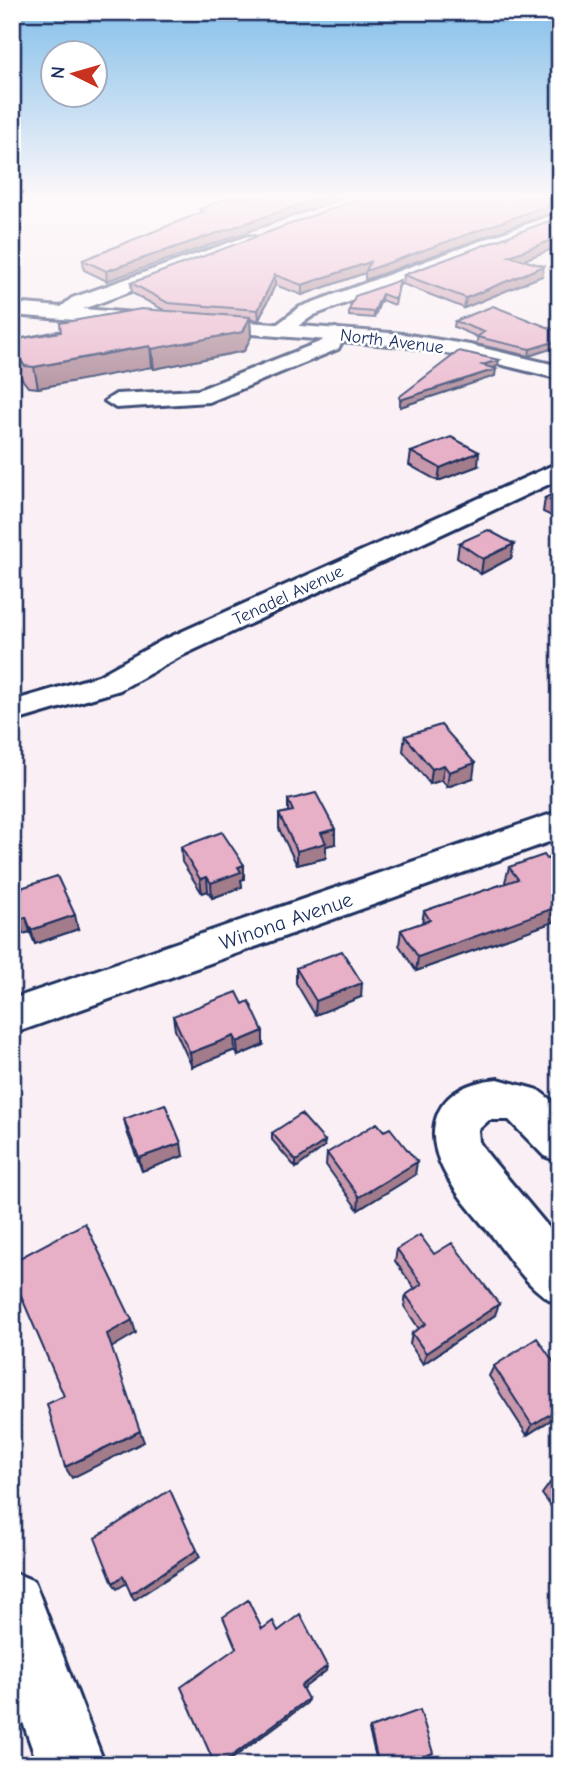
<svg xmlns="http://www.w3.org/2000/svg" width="572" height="1777" viewBox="0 0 572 1777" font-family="'Comic Neue',sans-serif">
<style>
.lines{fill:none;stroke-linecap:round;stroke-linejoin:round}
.minor-casing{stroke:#1b2f5e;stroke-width:6}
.major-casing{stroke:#1b2f5e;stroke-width:6}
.minor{fill:#fff;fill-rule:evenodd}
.major{fill:#fff;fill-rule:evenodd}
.wall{fill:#c797ab;stroke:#1b2f5e;stroke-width:2}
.shaded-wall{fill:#a27b8b;stroke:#1b2f5e;stroke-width:2}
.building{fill:#e7b0c7;stroke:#1b2f5e;stroke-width:2}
.labels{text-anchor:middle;stroke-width:5;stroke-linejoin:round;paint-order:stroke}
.far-street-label{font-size:18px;fill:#1b2f5e;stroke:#fff}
.street-label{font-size:21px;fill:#1b2f5e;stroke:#fff}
</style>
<rect width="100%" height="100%" fill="#faeff4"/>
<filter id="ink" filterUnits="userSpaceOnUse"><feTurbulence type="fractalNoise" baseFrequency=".0143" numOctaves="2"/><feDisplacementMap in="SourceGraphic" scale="14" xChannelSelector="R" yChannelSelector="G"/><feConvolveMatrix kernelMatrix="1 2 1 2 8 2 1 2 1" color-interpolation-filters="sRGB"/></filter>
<g filter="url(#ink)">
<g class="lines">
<g class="minor-casing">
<path id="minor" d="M560,212v11l-246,92 -26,18h-14l-3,-4 29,-22z
M336,328l10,6 -8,15 -129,53 -93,6 -11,-7 11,-7 82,-4 124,-49 7,-11z
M560,462v17l-377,176 -63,35 -108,32v-21l86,-25 63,-35z
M560,811v27l-548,196v-35z
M498,1079l40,11 22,17v55l-16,-6 -35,-36h-20l-11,10 1,12 10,14 71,85v64c-29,-12 -48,-43 -67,-68 -27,-33 -75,-81 -54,-126 11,-22 36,-30 59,-32z
M12,1572l22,9 71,184h-67l-26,-74z"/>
</g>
<g class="major-casing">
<path id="major" d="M248,236l6,1 3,4 -3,4 -171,64 320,25 67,11 90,21v13l-90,-22 -67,-11 -391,-31v-12l49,4 11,-9z"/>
</g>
<use href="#minor" class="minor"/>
<use href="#major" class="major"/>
</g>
<path class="wall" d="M231,197l-124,84 -23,-11 -1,-10 117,-47v-4z
M560,197v13l-195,70v-7l-63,22 -27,-10 -16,35 -9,-1 1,18 -7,14 -90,18 -2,-2 -31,4 -83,17 -10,-1 -16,-21v-26l152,-30 -32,-17 -1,-10z
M560,217v29l-37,14 19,16 -78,32 -61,-24 1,-9z
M400,280l-5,25 -14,-5 -7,18 -25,-2v-6z
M455,321l105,11 -31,24 -53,-12 2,-7 -24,-10z
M411,452l67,14 -40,15 -29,-16z
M560,491v29l-17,-8 2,-14z
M459,543l52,15 -30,16 -24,-16z
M405,736l68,42 -26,9 -5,-7 -12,4 -27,-33z
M288,800l47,44 -9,2v12l-29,7 -18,-36v-15l9,-2z
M181,847l63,18v14l-3,1 1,7 -30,11 -4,-7 -6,2 -20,-31z
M560,854l-1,66 -143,51 -17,-26 2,-15 21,-7 2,-12 82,-28 -1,-1 4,-15 38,-8z
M12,891l66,38 -43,15 -5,-12 -7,2 -11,-27z
M296,968l65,29 -46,18 -19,-32z
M173,1016l90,29 -25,11 -3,-6 -43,17 -17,-37z
M124,1119l59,37 -41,15 -15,-39z
M272,1133l52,14 -28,21 -24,-28z
M327,1153l88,22 -57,35 -32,-45z
M397,1249l37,5 61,61 -72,49 -13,-20 2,-11 7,-4 -15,-23 2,-11 9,-6 -20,-28z
M494,1366l66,5v43l-33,21 -38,-59z
M560,1476v43l-18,-25 8,-11z
M370,1728l61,26 -28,11h-25l-9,-35z"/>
<path class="shaded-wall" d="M322,197h25l-240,84 -1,-10z
M560,201l-1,9 -194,70v-7l-63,22v-10l68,-23z
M560,237v9l-52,20 1,-10z
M544,266l-2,10 -78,32 2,-10z
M275,275v10l-16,35 -1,-10z
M382,294l-1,6 -7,18v-6z
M250,317l1,20 -7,14 -90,18 -2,-20z
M560,340v6l-31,10 1,-7z
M150,346l2,21 -114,21 -4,-21z
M499,360l-1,6 -17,6 1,-7z
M496,369l-1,7 -95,31v-7z
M479,452l-1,14 -40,15 2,-13z
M514,544l-3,14 -30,16 2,-15z
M475,763l-2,15 -26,9 2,-15z
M444,765l-2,15 -12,4 2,-15z
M335,829v15l-9,2v12l-29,7v-14l24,-18z
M244,865v14l-3,1 1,7 -30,11 -1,-15 27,-16z
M207,877l1,14 -6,2 -2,-14z
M560,900l-1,20 -143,51 2,-14z
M75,915l3,14 -43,15 -4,-14z
M26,917l4,15 -7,2 -4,-14z
M362,983l-1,14 -46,18 1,-14z
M263,1031v14l-25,11 -1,-14z
M234,1036l1,14 -43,17 -2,-14z
M325,1141l-1,6 -28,21v-7z
M181,1143l2,13 -41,15 -3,-13z
M417,1162l-2,13 -57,35 1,-13z
M499,1304l-4,11 -72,49 3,-11z
M132,1320l4,13 -25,15 -4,-14z
M560,1408v6l-33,21 5,-10z
M140,1431l4,11 -72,36 -7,-11z
M197,1550l3,7 -66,43 -3,-6z
M123,1576l4,7 -10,6 -4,-6z
M327,1666l-1,5 -25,19v-4z
M308,1699l-1,4 -83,62h-4z"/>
<path class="building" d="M231,197h91l-216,74 -23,-11 122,-49 -5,-2z
M363,197h197v4l-194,70 4,-9 -68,23 -27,-10 -17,35 -90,-7 -37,-20z
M560,217v20l-51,19 35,10 -78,32 -62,-23z
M400,280l-5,19 -13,-5 -8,18 -25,-2 6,-14z
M493,306l67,26v8l-30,9 -53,-12 7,-5 -29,-11z
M141,309l109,8 -7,15 -91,17 -2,-3 -31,5 -85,16 -9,-1 -13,-16v-10l49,-8 -1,-9z
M459,351l40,9 -17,5 14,4 -96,31 -1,-3z
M451,437l28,15 -39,16 -29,-16z
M560,491v14l-15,-7z
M488,530l26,14 -31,15 -24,-16z
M441,725l34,38 -26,9 -5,-7 -12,4 -27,-33z
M316,793l19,36 -14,4 5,10 -29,8 -18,-37 14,-3 -5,-11z
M222,832l22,33 -6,2 3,5 -30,11 -4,-6 -7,2 -19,-32z
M560,854v46h-2l2,2v4l-142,51 -17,-27 29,-10 -6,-9 94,-32 -9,-12 35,-12 3,4z
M57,876l18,39 -44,15 -5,-13 -7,3 -7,-17v-12z
M342,951l20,32 -46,18 -20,-33z
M237,992l6,12 6,-3 14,30 -26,11 -3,-6 -44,17 -17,-37z
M165,1104l16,39 -42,15 -15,-39z
M301,1114l24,27 -29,20 -24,-28z
M377,1123l7,8 6,-3 27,34 -58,35 -32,-44z
M85,1223l47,97 -25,14 33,97 -75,36 -18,-63 17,-8 -52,-121v-13z
M420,1235l14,19 18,-11 47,61 -73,49 -14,-20 14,-9 -20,-29 16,-11 -25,-35z
M537,1338l23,33v37l-28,17 -38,-59z
M560,1476v20l-10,-13z
M170,1490l27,60 -66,44 -8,-18 -10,7 -18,-45z
M248,1600l14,29 11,-8 5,10 22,-17 27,52 -26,20 7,13 -88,66h-5l-34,-78 55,-39 -13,-31z
M420,1710l13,43 -32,12h-22l-9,-37z"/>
</g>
<linearGradient id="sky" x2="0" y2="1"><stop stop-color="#83bfea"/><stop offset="0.44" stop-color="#fdf8fa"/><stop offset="1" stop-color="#fdf8fa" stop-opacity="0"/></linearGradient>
<rect width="572" height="446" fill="url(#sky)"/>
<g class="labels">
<g class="far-street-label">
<text transform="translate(392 341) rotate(7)" y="6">North Avenue</text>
<text transform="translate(288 595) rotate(-25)" y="6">Tenadel Avenue</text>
</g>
<g class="street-label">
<text transform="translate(286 921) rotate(-19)" y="7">Winona Avenue</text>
</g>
</g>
<rect width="572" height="1777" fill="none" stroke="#fff" stroke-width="42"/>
<rect x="21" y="21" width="530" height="1735" fill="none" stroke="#1b2f5e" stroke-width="2.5" filter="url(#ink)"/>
<g transform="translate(74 74) rotate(275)"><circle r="33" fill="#ffffff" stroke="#a4acbf" stroke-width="2"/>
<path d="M0-5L12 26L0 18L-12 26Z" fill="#c8321e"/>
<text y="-10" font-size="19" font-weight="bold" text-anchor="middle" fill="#1b2f5e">N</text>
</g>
</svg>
